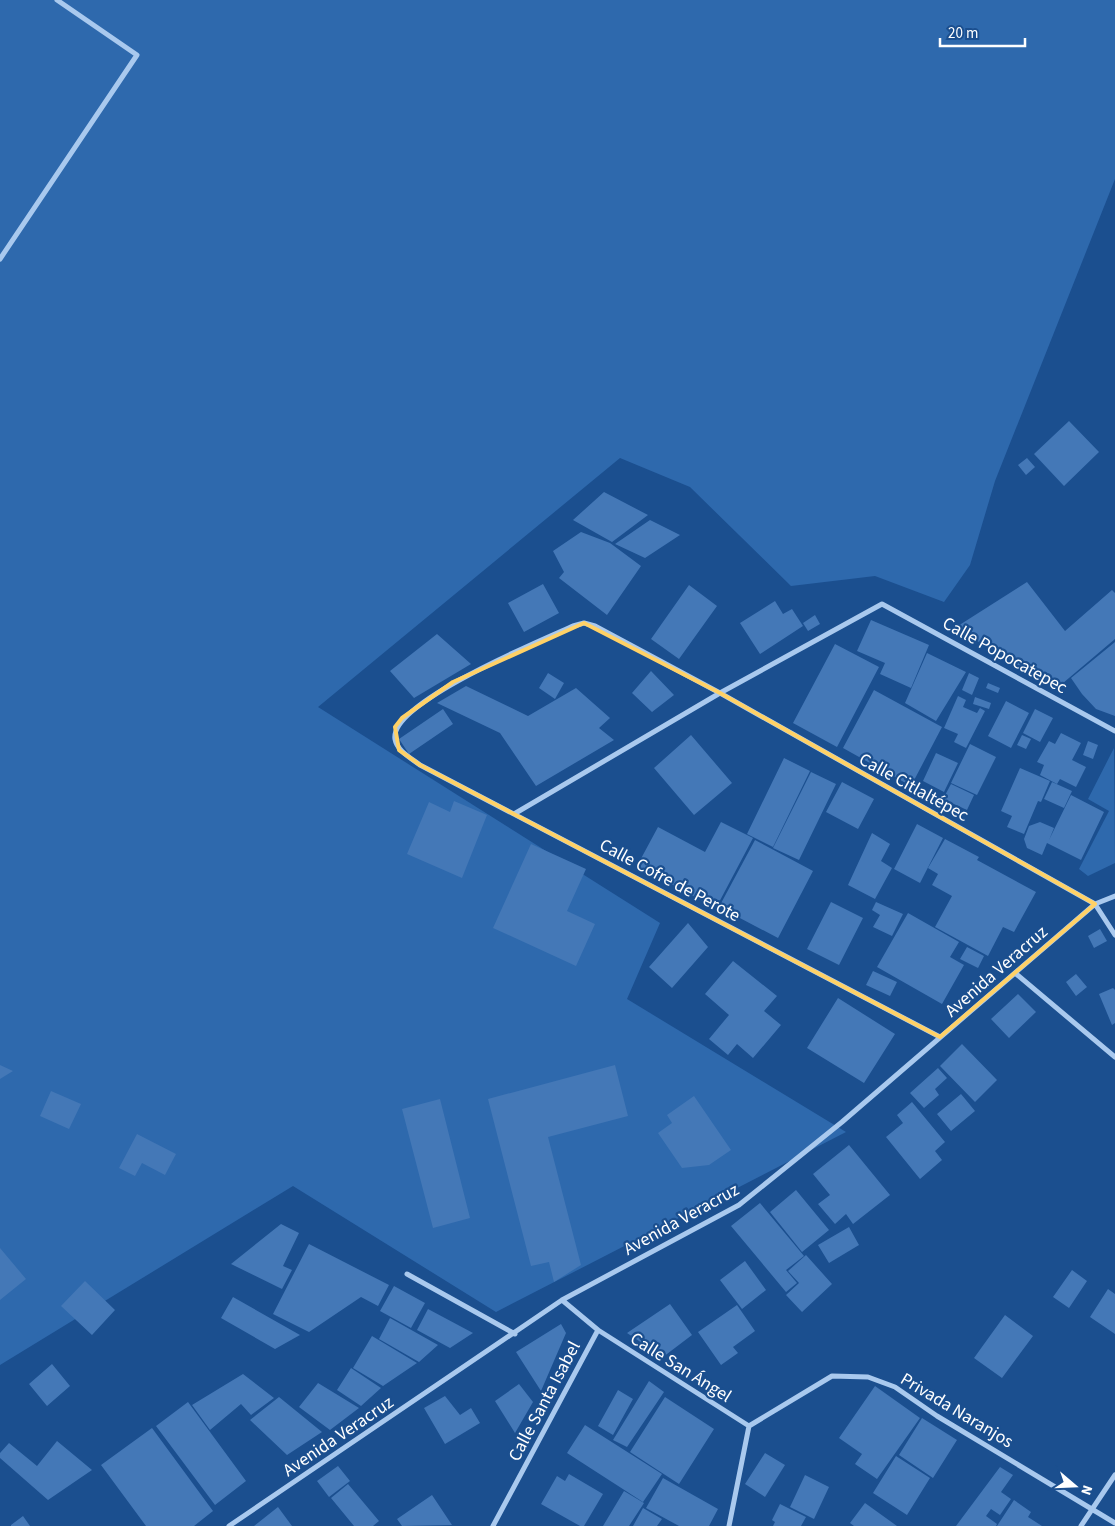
<svg xmlns="http://www.w3.org/2000/svg" width="1115" height="1526" viewBox="0 0 1115 1526" font-family="'Source Sans 3',sans-serif">
<style>
.green{fill:#2e69ad}
.building{fill:#4478b7}
.lines{fill:none;stroke-linecap:round;stroke-linejoin:round}
.street{stroke:#a9c9ee;stroke-width:5}
.marked{fill:none;stroke:#ffd166;stroke-width:4;stroke-linejoin:round}
.labels{text-anchor:middle;stroke-width:4.5;stroke-linejoin:round;paint-order:stroke}
.street-label{font-size:18px;fill:#fff;stroke:#1b4f8f}
</style>
<rect width="100%" height="100%" fill="#1b4f8f"/>
<path class="green" d="M0,0h1115v179l-120,302 -25,84 -26,37 -69,-26 -84,10 -101,-99 -70,-29 -302,249 342,216 -33,76 219,133 -350,180 -203,-126 -293,179z
M1114,748l1,115 -27,13 -9,-7 30,-58 -21,-12z"/>
<path class="building" d="M1069,421l30,31 -35,34 -30,-32z
M1027,458l8,9 -9,8 -8,-10z
M604,492l44,23 -36,27 -39,-22z
M650,520l30,15 -35,23 -30,-14z
M581,532l29,11 31,23 -34,49 -48,-37 5,-6 -11,-21z
M1027,582l38,49 47,-41 3,3v46l-59,50 -18,-14 -16,-7 -32,-22 -40,-15z
M543,584l16,29 -35,19 -16,-29z
M689,585l28,21 -38,53 -28,-20z
M775,601l8,13 9,-5 11,17 -43,28 -20,-31z
M815,615l5,9 -12,7 -5,-8z
M871,620l58,25 -18,43 -31,-14 5,-11 -28,-12z
M437,634l34,30 -57,34 -24,-27z
M1115,642v74l-19,-7 -14,-15 -11,-16z
M835,644l44,23 -42,80 -44,-24z
M927,653l39,19 -30,49 -31,-18z
M651,671l23,24 -22,17 -20,-19z
M548,673l16,10 -9,16 -16,-11z
M969,673l10,5 -7,17 -10,-5z
M988,683l12,5 -2,5 -12,-5z
M466,686l62,30 48,-28 34,30 -11,10 15,12 -78,46 -36,-53 -63,-30z
M874,690l68,37 -31,59 -68,-38z
M958,696l8,4 -3,7 14,6 3,-5 5,3 -19,37 -12,-6 4,-8 -14,-6z
M975,697l16,6 -2,6 -16,-5z
M1006,701l23,12 -18,35 -23,-12z
M443,709l10,15 -44,30 -10,-15z
M1035,709l18,9 -13,24 -17,-9z
M1061,733l20,10 -9,17 14,7 -10,20 -16,-8 -3,5 -17,-9 4,-10 -7,-3 12,-21 6,3z
M691,735l41,48 -38,32 -40,-47z
M1022,735l9,4 -5,10 -9,-4z
M1088,741l10,4 -5,14 -10,-4z
M970,744l26,13 -19,38 -26,-12z
M936,753l22,10 -14,29 -21,-11z
M784,758l26,13 -37,76 -26,-13z
M1020,768l30,13 -9,21 -3,-1 -14,33 -17,-7 5,-11 -11,-5z
M811,772l25,12 -37,76 -26,-12z
M842,782l32,17 -16,30 -32,-17z
M1052,782l20,9 -8,17 -20,-9z
M951,784l23,11 -7,15 -24,-11z
M1071,795l33,17 -23,48 -34,-17 -5,12 -15,-7 -3,-9 5,-13 11,-4 14,6 -5,12z
M454,801l33,14 -25,63 -55,-24 22,-52 21,10z
M721,822l32,16 -37,70 -79,-42 21,-39 47,25z
M917,824l26,14 -23,45 -26,-14z
M872,833l18,11 -9,17 11,7 -17,31 -27,-14z
M945,839l34,18 -2,3 59,32 -22,40 -11,-5 -15,29 -53,-29 17,-31 -20,-11 6,-11 -10,-6z
M755,840l58,31 -35,67 -59,-31z
M531,844l55,25 -19,42 28,13 -19,42 -83,-38z
M831,902l32,16 -24,47 -32,-16z
M876,902l27,12 -11,22 -19,-9 7,-12 -8,-5z
M908,913l51,29 -9,15 14,8 -22,39 -65,-37z
M688,923l20,24 -36,41 -23,-21z
M1100,929l7,12 -13,7 -6,-12z
M967,947l17,9 -6,12 -18,-9z
M733,961l44,35 -13,15 17,14 -28,33 -16,-14 -9,11 -19,-16 20,-24 -24,-21z
M873,971l24,11 -7,14 -24,-11z
M1076,974l11,13 -11,9 -10,-14z
M1113,988l2,2v33l-3,2 -13,-31z
M1018,994l18,18 -27,26 -18,-19z
M838,998l57,36 -31,49 -57,-35z
M962,1044l35,36 -22,22 -35,-36z
M0,1065l13,6 -13,8z
M615,1065l13,51 -80,21 33,128 -27,17 -5,-20 -18,4 -43,-167z
M938,1068l9,10 -12,11 4,6 -15,13 -14,-15z
M51,1091l30,13 -12,25 -29,-13z
M961,1094l14,17 -24,20 -14,-17z
M694,1096l37,54 -22,15 -27,3 -24,-35 14,-10 -5,-8z
M440,1099l30,119 -37,10 -31,-119z
M912,1102l33,40 -10,9 7,9 -22,19 -34,-42 17,-14 -6,-8z
M137,1134l39,20 -11,21 -23,-12 -7,13 -16,-8z
M849,1145l41,50 -37,29 -7,-10 -11,10 -17,-20 12,-9 -17,-21z
M796,1190l33,40 -27,22 -32,-40z
M760,1203l44,53 -18,14 11,13 -11,9 -55,-66z
M281,1224l18,9 -16,33 9,4 -10,19 -51,-25z
M849,1227l10,18 -30,18 -11,-18z
M309,1244l80,41 -11,21 -17,-9 -52,35 -36,-18z
M0,1248l26,31 -26,21z
M806,1255l26,29 -30,28 -16,-17 13,-12 -11,-12z
M745,1261l21,29 -24,19 -22,-29z
M1072,1270l15,11 -18,27 -16,-11z
M85,1281l30,29 -23,25 -31,-29z
M394,1286l31,17 -14,25 -31,-17z
M1108,1289l7,5v40l-25,-17z
M233,1297l67,38 -25,14 -54,-31z
M670,1304l22,31 -29,22 -36,-24z
M737,1305l18,26 -22,16 5,6 -17,12 -23,-33z
M428,1309l45,24 -23,15 -33,-18z
M1005,1315l28,21 -31,42 -28,-20z
M390,1318l48,27 -19,17 -40,-23z
M561,1324l5,9 -25,58 -25,-39z
M372,1336l45,27 -34,23 -30,-18z
M52,1364l18,22 -23,20 -18,-22z
M351,1368l30,20 -20,18 -24,-16z
M243,1374l31,24 -23,17 -10,-11 -31,26 -18,-25z
M649,1381l15,11 -37,55 -14,-7z
M318,1383l41,25 -29,22 -31,-23z
M519,1384l14,18 -18,31 -20,-32z
M875,1386l45,32 -43,61 -22,-15 7,-10 -23,-16z
M618,1390l15,9 -20,36 -15,-9z
M445,1396l15,19 11,-7 9,15 -35,21 -21,-36z
M279,1397l43,35 -35,23 -37,-35z
M665,1397l49,32 -35,55 -49,-32z
M188,1402l58,79 -31,24 -59,-79z
M922,1418l35,22 -24,38 -34,-23z
M585,1425l77,49 -19,28 -76,-49z
M152,1428l61,83 -19,15h-48l-45,-61z
M57,1441l35,29 -44,30 -48,-42v-5l9,-10 28,23z
M765,1453l20,12 -20,32 -20,-13z
M896,1456l34,22 -23,37 -34,-22z
M338,1466l12,15 -21,16 -12,-16z
M1000,1467l13,8 -12,17 10,7 -11,16 -9,-6 -5,7 11,8 -1,2h-40z
M569,1474l34,20 -19,32h-4l-39,-22 16,-28 8,5z
M805,1475l24,12 -15,32 -24,-12z
M663,1478l55,31 -9,17h-30l-33,-18z
M348,1484l31,37 -6,5h-19l-23,-28z
M624,1491l20,12 -15,23h-26z
M432,1495l20,30 -50,1 -5,-7z
M1014,1500l17,12 -3,5 14,9h-45z
M865,1503l32,23h-43l-4,-3z
M780,1504l26,13 -5,9h-28l2,-4 -3,-2z
M278,1507l14,19h-38z
M643,1508l19,11 -5,7h-24z
M23,1516l7,10h-19v-1z"/>
<g class="lines">
<path class="street" d="M0,259l137,-204 -80,-55
M514,814l206,-121 162,-89 233,127
M1015,973l100,84
M940,1037l-520,-272c-9,-7 -23,-14 -25,-26 -6,-36 147,-99 178,-113l11,-3 11,3 125,67 375,211 20,31
M407,1274l108,60
M598,1330l151,96
M749,1426l83,-50 36,1 27,10 42,29 178,107
M229,1526l333,-226 177,-95 103,-83 253,-218 20,-8
M493,1526l105,-196 -36,-30
M729,1526l20,-100
M1081,1526l34,-51"/>
</g>
<path class="marked" d="M584,623l136,70 375,211 -155,133 -520,-272 -21,-15 -4,-23 7,-9 51,-36z"/>
<g class="labels">
<g class="street-label">
<text transform="translate(1005 655) rotate(29)" y="6">Calle Popocatepec</text>
<text transform="translate(914 787) rotate(29)" y="6">Calle Citlaltépec</text>
<text transform="translate(670 880) rotate(28)" y="6">Calle Cofre de Perote</text>
<text transform="translate(996 971) rotate(-41)" y="6">Avenida Veracruz</text>
<text transform="translate(681 1219) rotate(-29)" y="6">Avenida Veracruz</text>
<text transform="translate(681 1367) rotate(32)" y="6">Calle San Ángel</text>
<text transform="translate(544 1401) rotate(-62)" y="6">Calle Santa Isabel</text>
<text transform="translate(957 1410) rotate(31)" y="6">Privada Naranjos</text>
<text transform="translate(338 1436) rotate(-34)" y="6">Avenida Veracruz</text>
</g>
</g>
<g transform="translate(1075 1486) rotate(109)" stroke="#1b4f8f" stroke-width="4" paint-order="stroke">
<path d="M0-4L9 19L0 12L-9 19Z" fill="#ffffff"/>
<text y="-8" font-size="14" font-weight="bold" text-anchor="middle" fill="#ffffff">N</text>
</g>
<path d="M940 38v8h85v-8" fill="none" stroke="#ffffff" stroke-width="2.5"/>
<text x="948" y="38" font-size="15" fill="#ffffff" stroke="#1b4f8f" stroke-width="4" paint-order="stroke">20 m</text>
</svg>
